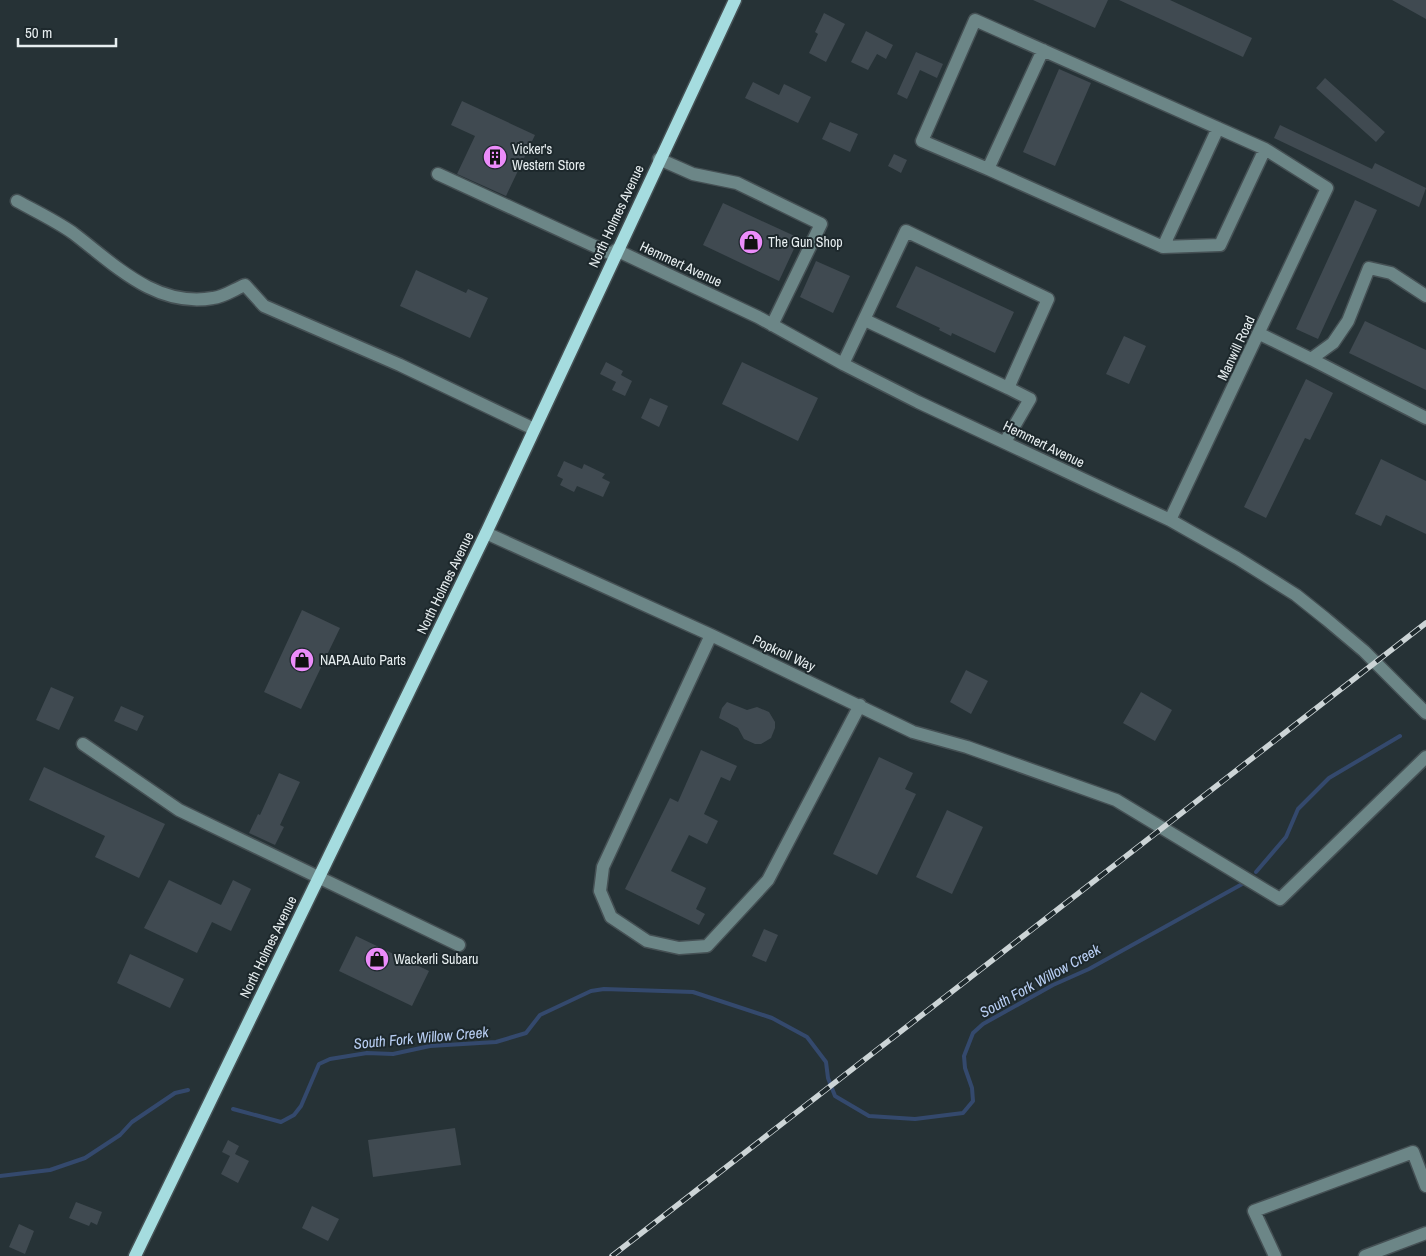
<svg xmlns="http://www.w3.org/2000/svg" width="1426" height="1256" viewBox="0 0 1426 1256" font-family="'Archivo Narrow',sans-serif">
<style>
.lines{fill:none;stroke-linecap:round;stroke-linejoin:round}
.stream{stroke:#34496d;stroke-width:4}
.building{fill:#404a51}
.minor-casing{stroke:#455054;stroke-width:15}
.major-casing{stroke:#455054;stroke-width:15}
.minor{stroke:#6c8687;stroke-width:12}
.major{stroke:#a5dcdf;stroke-width:12}
.rail-casing{stroke:#ccd4d6;stroke-width:5.5}
.rail{stroke:#1d282c;stroke-width:4;stroke-dasharray:11;stroke-linecap:butt}
.labels{text-anchor:middle;stroke-width:4;stroke-linejoin:round;paint-order:stroke}
.poi-label{font-size:14px;fill:#e7eef0;stroke:#1d282c;text-anchor:start}
.street-label{font-size:14px;fill:#e7eef0;stroke:#1d282c}
.water-label{font-size:15px;font-style:italic;fill:#b9cff4;stroke:#1d282c}
</style>
<rect width="100%" height="100%" fill="#263236"/>
<g class="lines">
<path class="stream" d="M1256,872l30,-35 12,-28 31,-31 71,-42
M233,1109l48,13 13,-7 7,-9 18,-42 11,-5 37,-6 26,1 37,-8 66,-4 30,-9 14,-18 51,-24 13,-2 89,3 79,26 35,19 19,25 2,16 7,18 34,20 46,3 48,-6 10,-12 -1,-13 -7,-20 -1,-12 9,-23 10,-9 70,-39 36,-16 155,-86
M0,1176l50,-6 35,-12 35,-23 12,-13 43,-29 13,-3"/>
</g>
<path class="building" d="M1033,0h75l-13,28z
M1119,0h51l82,38 -9,19z
M1392,0h34v19z
M824,13l21,11 -19,38 -17,-9 9,-19 -3,-2z
M866,31l27,14 -7,14 -9,-5 -9,16 -17,-8z
M916,52l27,12 -6,14 -17,-8 -13,29 -10,-5z
M1059,69l32,14 -36,83 -32,-14z
M1325,78l60,54 -9,10 -60,-54z
M753,82l26,13 5,-11 27,13 -13,26 -53,-25z
M462,101l73,34 -29,61 -49,-22 18,-38 -24,-11z
M830,122l28,12 -8,18 -28,-13z
M1280,125l92,44 3,-6 51,25 -7,19 -145,-69z
M894,154l13,6 -6,13 -13,-7z
M1355,200l22,10 -59,129 -22,-10z
M723,203l76,35 -20,43 -76,-36z
M816,261l34,15 -17,37 -33,-16z
M916,266l98,46 -19,41 -43,-20 -1,3 -12,-6 1,-2 -44,-21z
M416,270l50,23 2,-4 20,9 -18,40 -70,-32z
M1365,321l61,29v40l-77,-37z
M1124,336l22,10 -17,38 -23,-10z
M606,362l17,9 -2,4 11,6 -7,15 -13,-6 4,-8 -16,-8z
M742,362l76,36 -20,43 -76,-37z
M1306,379l27,14 -23,47 -5,-2 -39,80 -22,-11z
M650,398l18,8 -9,21 -18,-9z
M1381,459l45,22v53l-40,-19 -5,11 -26,-12z
M564,461l18,8 2,-5 21,10 -3,4 8,4 -7,15 -26,-11 -3,6 -14,-7 3,-6 -6,-3z
M302,610l38,18 -39,81 -37,-17z
M966,670l22,11 -17,33 -21,-12z
M51,687l23,10 -15,33 -23,-10z
M1141,692l31,18 -17,31 -32,-18z
M727,702l20,8 10,-3 12,5 6,10v6l-4,10 -10,6h-6l-11,-5 -6,-11 -19,-10 3,-10z
M121,706l23,10 -7,15 -23,-10z
M701,750l36,16 -7,15 -9,-4 -17,37 14,7 -11,23 -18,-9 -18,36 35,17 -10,21 9,5 -6,11 -74,-36 45,-91 8,4z
M879,757l34,16 -8,16 11,5 -39,81 -44,-21z
M44,767l121,57 -26,54 -44,-21 10,-21 -76,-36z
M279,773l21,9 -20,43 4,2 -9,18 -26,-12 9,-19 2,1z
M947,810l36,17 -31,67 -36,-17z
M169,880l52,25 12,-25 18,9 -20,42 -19,-9 -15,31 -53,-25z
M764,929l14,6 -12,27 -14,-6z
M356,936l73,35 -17,35 -73,-35z
M130,954l54,25 -14,29 -53,-25z
M455,1128l6,37 -88,12 -5,-37z
M228,1140l11,6 -4,8 14,7 -11,22 -17,-9 9,-18 -8,-4z
M76,1202l26,10 -5,13 -6,-3 -2,4 -20,-8z
M312,1206l27,13 -11,22 -26,-13z
M19,1224l15,7 -9,23 -16,-7z"/>
<g class="lines">
<g class="minor-casing">
<path id="minor" d="M1043,50l-55,119 175,78 55,-119
M659,159l34,15 44,9 84,41 -49,101
M988,169l-66,-28 53,-121 290,129 62,39 -157,332
M438,174l176,81
M17,201c18,10 39,20 56,32 42,32 83,75 140,65 11,-1 22,-9 32,-13l19,21 136,59 134,64
M1163,247l57,-2 45,-96
M616,250l142,67 85,47 75,38 252,118 67,38 59,37 30,24 38,32 62,62
M1260,334l51,25 22,-16 15,-22 21,-53 22,5 35,23
M1311,359l115,59
M843,364l63,-133 142,68 -40,89 -143,-68
M1005,442l25,-43 -22,-11
M486,533l225,102 202,97 54,15 149,53 164,99 146,-142
M711,635l-108,232 -3,24 11,26 36,24 32,7 28,-2 61,-66 92,-175
M83,744l96,66 280,135
M1275,1256l-21,-45 159,-59 13,34
M1365,1256l61,-23"/>
</g>
<g class="major-casing">
<path id="major" d="M135,1256l351,-723 249,-533"/>
</g>
<use href="#minor" class="minor"/>
<use href="#major" class="major"/>
<g class="rail-casing">
<path id="rail" d="M612,1256l814,-633"/>
</g>
<use href="#rail" class="rail"/>
</g>
<defs>
<g id="building-disc" transform="scale(1.25)"><circle r="9.5" fill="#ec8cfa" stroke="#1d282c"/><path d="M-4-6H4V6H1V3H-1V6H-4ZM-2.5-4.3h1.7v1.8h-1.7ZM.8-4.3h1.7v1.8H.8ZM-2.5-1h1.7V.8h-1.7ZM.8-1h1.7V.8H.8Z" fill="#111"/></g>
<g id="shop-disc" transform="scale(1.25)"><circle r="9.5" fill="#ec8cfa" stroke="#1d282c"/><path d="M-5-2.5h2.3a2.7 3.5 0 0 1 5.4 0H5L5.5 6h-11ZM-1.5-2.5h3a1.5 2.3 0 0 0-3 0Z" fill="#111"/></g>
</defs>
<g fill-rule="evenodd">
<use href="#building-disc" x="495" y="157"/>
<use href="#shop-disc" x="751" y="242"/>
<use href="#shop-disc" x="302" y="660"/>
<use href="#shop-disc" x="377" y="959"/>
</g>
<g class="labels">
<g class="poi-label">
<text x="512" y="154">Vicker's<tspan x="512" dy="16">Western Store</tspan></text>
<text x="768" y="247">The Gun Shop</text>
<text x="320" y="665">NAPA Auto Parts</text>
<text x="394" y="964">Wackerli Subaru</text>
</g>
<g class="street-label">
<text transform="translate(616 216) rotate(-65)" y="5">North Holmes Avenue</text>
<text transform="translate(681 264) rotate(25)" y="5">Hemmert Avenue</text>
<text transform="translate(1236 348) rotate(-65)" y="5">Manwill Road</text>
<text transform="translate(1044 444) rotate(26)" y="5">Hemmert Avenue</text>
<text transform="translate(445 583) rotate(-64)" y="5">North Holmes Avenue</text>
<text transform="translate(784 653) rotate(25)" y="5">Popkroll Way</text>
<text transform="translate(268 947) rotate(-64)" y="5">North Holmes Avenue</text>
</g>
<g class="water-label">
<text transform="translate(1040 981) rotate(-29)" y="5">South Fork Willow Creek</text>
<text transform="translate(421 1038) rotate(-5)" y="5">South Fork Willow Creek</text>
</g>
</g>
<path d="M18 38v8h98v-8" fill="none" stroke="#e7eef0" stroke-width="2.5"/>
<text x="25" y="38" font-size="15" fill="#e7eef0" stroke="#1d282c" stroke-width="4" paint-order="stroke">50 m</text>
</svg>
